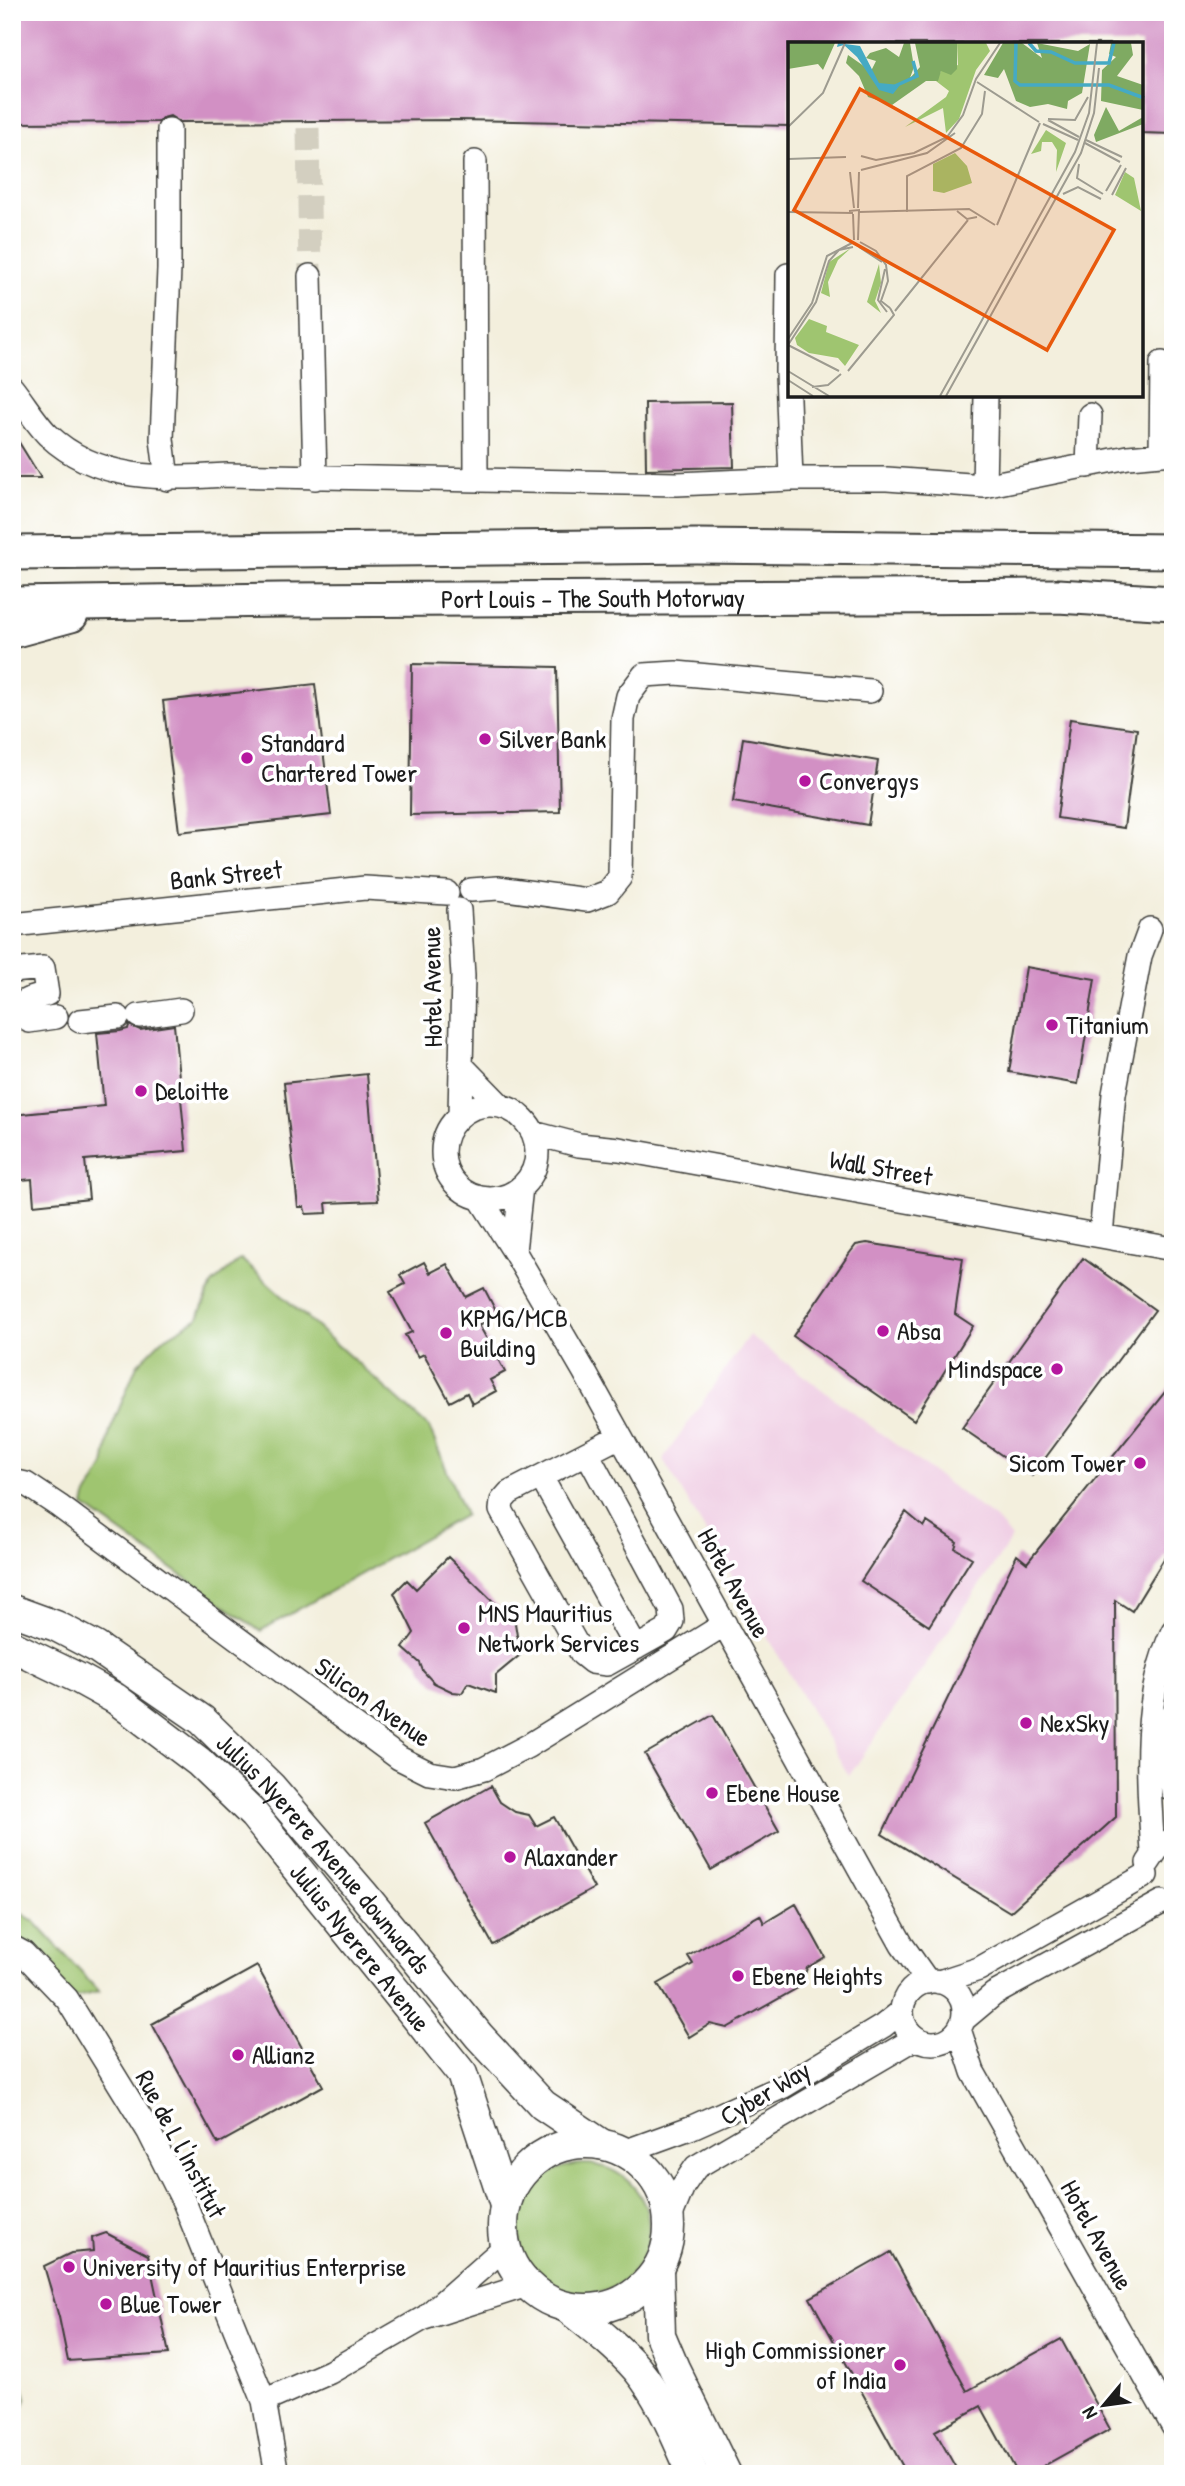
<svg xmlns="http://www.w3.org/2000/svg" width="1185" height="2486" viewBox="0 0 1185 2486" font-family="'Patrick Hand',sans-serif">
<style>
.built{fill:#f0d0e5}
.green{fill:#9fc570;stroke:#5e7046;stroke-width:2}
.forest{fill:#7faa62;stroke:#4e633f;stroke-width:2}
.building{fill:#d290c4}
.lines{fill:none;stroke-linecap:round;stroke-linejoin:round}
.minor-tunnel{stroke:#d3cfc0;stroke-width:23;stroke-dasharray:23 11;stroke-linecap:butt}
.minor-casing{stroke:#3c3c39;stroke-width:26}
.major-casing{stroke:#3c3c39;stroke-width:33}
.highway-casing{stroke:#3c3c39;stroke-width:37}
.minor{stroke:#fff;stroke-width:23}
.major{stroke:#fff;stroke-width:30}
.highway{stroke:#fff;stroke-width:33}
.poi-dot{fill:#b5179e;stroke:#fff;stroke-width:2.5}
.labels{text-anchor:middle;stroke-width:7;stroke-linejoin:round;paint-order:stroke}
.street-label{font-size:26px;fill:#1c1c1c;stroke:#fff}
.poi-label{font-size:26px;fill:#1c1c1c;stroke:#fff;text-anchor:start}
.inset-river{fill:none;stroke:#45aac4;stroke-width:3.5}
.inset-road{fill:none;stroke:#9d9b90;stroke-width:2}
.view{fill:#e8590c;fill-opacity:0.15;stroke:#e8590c;stroke-width:3.5}
.inset-edge{fill:none;stroke:#1c1c1c;stroke-width:3.5}
</style>
<rect width="100%" height="100%" fill="#fff"/>
<filter id="ink" filterUnits="userSpaceOnUse"><feTurbulence type="fractalNoise" baseFrequency=".0143" numOctaves="2"/><feDisplacementMap in="SourceGraphic" scale="14" xChannelSelector="R" yChannelSelector="G"/><feConvolveMatrix kernelMatrix="1 2 1 2 8 2 1 2 1" color-interpolation-filters="sRGB"/></filter>
<filter id="wash" filterUnits="userSpaceOnUse"><feTurbulence type="fractalNoise" baseFrequency=".00686" numOctaves="4" result="noise"/><feDisplacementMap in="SourceGraphic" scale="28" xChannelSelector="R" yChannelSelector="G"/><feGaussianBlur stdDeviation="1.57" result="paint"/><feColorMatrix in="noise" values="0 0 0 0 0 0 0 0 0 0 0 0 0 0 0 0 0 1.4 0 .05"/><feComposite in="paint" operator="in"/></filter>
<g filter="url(#wash)">
<rect width="100%" height="100%" fill="#f3efdd"/>
<path class="built" d="M749,1335l249,186 14,17 -163,238 -186,-317z"/>
<path class="green" d="M241,1259l188,168 36,88 -205,116 -176,-125 2,-9 18,-31 6,-35 27,-66 26,-26 35,-21 14,-34z
M12,1908l22,13 65,71 -32,7 -55,-52z
M519 2229a65 65 0 1 1 130 0a65 65 0 1 1-130 0Z"/>
<path class="forest" d="M12,2343l14,56 -14,32z"/>
<g id="blocks">
<path class="building" d="M12,12h1161v122l-32,-1v-89h-352v82l-332,-6 -277,2 -10,-6 -7,2 -5,4 -146,1z
M732,402l2,65 -88,2 -1,-66z
M12,431l29,47h-29z
M412,664l145,3 3,145 -150,3z
M315,684l16,131 -152,17 -16,-131z
M1070,719l67,10 -13,99 -67,-10z
M743,738l135,23 -10,64 -135,-23z
M1026,967l69,12 -17,105 -69,-12z
M129,1025l11,5 34,-5 12,126 -101,9 4,39 -55,6 -2,-26 -20,2v-66l92,-9 -7,-73 23,-2 8,-2z
M367,1074l11,127 -52,2 1,10 -21,1 -2,-7h-6l-14,-124z
M867,1243l96,15 -8,56 18,12 -59,94 -121,-84 56,-82 7,-9z
M1083,1258l72,52 -123,166 -70,-48z
M424,1262l6,11 17,-9 19,33 18,-9 14,27 -19,10 26,47 -15,8 6,11 -24,13 -5,-11 -17,9 -26,-48 -6,3 -13,-22 7,-3 -22,-40 15,-8 -5,-9z
M1173,1382v162l-41,67 -17,-11 1,217 -106,95 -128,-78 135,-279 10,8z
M906,1512l18,15 3,-5 30,20 -2,6 17,10 -43,68 -68,-45z
M448,1557l67,66 5,32 -24,20v18l-28,-10 -6,10 -9,-1 -19,-9 -11,-12 -3,-8 -17,-15 11,-15 -20,-40 13,-13 9,9z
M713,1715l66,116 -68,39 -66,-116z
M491,1786l9,16 15,10 14,3 7,11 18,-9 40,71 -101,57 -68,-122z
M796,1904l29,53 -18,11 -6,18 -74,42 -17,-4 -21,13 -31,-53 35,-20 -5,-8 72,-41 4,8z
M257,1966l66,120 -105,58 -66,-120z
M106,2233l42,22 21,99 -101,7 -9,-44 -15,-51 27,-13 22,-2 -1,-13z
M891,2252l76,139 94,-52 49,90 -81,45h-11l-37,-68 -46,25 21,37 -11,6h-38l-97,-176z"/>
</g>
</g>
<g filter="url(#ink)">
<use href="#blocks" fill-opacity="0" stroke="#3c3c39" stroke-width="2"/>
<g class="lines">
<path class="minor-tunnel" d="M308,128l2,148"/>
<g class="minor-casing">
<path id="minor" d="M475,162l1,318
M788,275l-1,98 4,106
M310,276l5,202
M12,388c12,15 23,34 36,47 50,47 116,44 179,40l450,9 114,-5h96l97,7 144,-29 45,-4
M1161,453l1,-90
M1088,466l2,-51
M167,479l-5,-40 7,-170v-139
M984,486l2,-90
M471,890l27,-2 89,12 21,-8 12,-15 3,-158 5,-23 16,-21 32,-2 194,18
M459,910l4,66 -3,139
M12,925l353,-37 82,5
M12,971l31,-3 4,26 -20,6 2,21 27,-4
M139,1016l42,-6
M80,1021l38,-4
M460,1064l41,42
M443 1152a47 47 0 1 1 94 0a47 47 0 1 1-94 0Z
M533,1133l46,12 40,4 554,100
M480,1198l34,53 70,120 318,574 26,37
M1101,1235l13,-141 26,-138 10,-27
M514,1251l7,-64
M587,1453l84,156 1,12 -6,10 -59,33 -15,-2 -10,-8 -81,-144 1,-9 7,-8 111,-57
M541,1477l95,171
M12,1481l14,3 33,22 340,252 30,15 26,4 29,-8 44,-23 197,-122
M1173,1714c-6,24 -4,52 0,77
M1153,1852c-5,-72 -12,-154 20,-221
M1148,1863l12,-18 13,-5
M12,1947l11,6 44,46 82,133 36,72 79,197 13,73
M902 2012a31 31 0 1 1 62 0a31 31 0 1 1-62 0Z
M939,1982l40,-13 167,-94
M963,2020l31,-26 168,-92
M959,2029l14,43 200,354
M624,2152l66,-24 94,-42 99,-60 19,-15
M669,2220l14,-34 13,-19 220,-129
M429,2314l76,-67
M264,2401l66,-29 94,-54 103,-33"/>
</g>
<g class="major-casing">
<g id="major">
<path id="s1" d="M12,1610l44,16 40,21 106,73 69,67 92,107 116,142 64,69 58,39"/>
<path id="s2" d="M12,1646l66,32 38,21 83,63 55,53 208,259 43,131"/>
<circle cx="586" cy="2226" r="83"/>
<path d="M658,2268l2,67 14,33 52,106"/>
<path d="M568,2308c24,19 49,38 69,61 25,30 40,70 56,105"/>
</g>
</g>
<g class="highway-casing">
<g id="highway">
<path d="M12,553l684,-7 477,5"/>
<path id="s3" d="M12,604l269,-4 777,-4 115,7"/>
<path d="M12,631l59,-16"/>
</g>
</g>
<use href="#minor" class="minor"/>
<use href="#major" class="major"/>
<use href="#highway" class="highway"/>
</g>
</g>
<g class="poi-dot">
<circle cx="485" cy="739" r="7"/>
<circle cx="247" cy="758" r="7"/>
<circle cx="805" cy="781" r="7"/>
<circle cx="1052" cy="1025" r="7"/>
<circle cx="141" cy="1091" r="7"/>
<circle cx="883" cy="1331" r="7"/>
<circle cx="446" cy="1333" r="7"/>
<circle cx="1057" cy="1369" r="7"/>
<circle cx="1140" cy="1463" r="7"/>
<circle cx="464" cy="1628" r="7"/>
<circle cx="1026" cy="1723" r="7"/>
<circle cx="712" cy="1793" r="7"/>
<circle cx="510" cy="1857" r="7"/>
<circle cx="738" cy="1976" r="7"/>
<circle cx="238" cy="2055" r="7"/>
<circle cx="69" cy="2267" r="7"/>
<circle cx="106" cy="2304" r="7"/>
<circle cx="900" cy="2365" r="7"/>
</g>
<g class="labels">
<g class="street-label">
<text dy="9" stroke="none"><textPath href="#s3" startOffset="581">Port Louis – The South Motorway</textPath></text>
<text transform="translate(226 875) rotate(-6)" y="9">Bank Street</text>
<text transform="translate(432 987) rotate(-91)" y="9">Hotel Avenue</text>
<text transform="translate(881 1168) rotate(10)" y="9">Wall Street</text>
<text transform="translate(734 1583) rotate(61)" y="9">Hotel Avenue</text>
<text transform="translate(373 1702) rotate(35)" y="9">Silicon Avenue</text>
<text dy="9" stroke="none"><textPath href="#s1" startOffset="402">Julius Nyerere Avenue downwards</textPath></text>
<text dy="9" stroke="none"><textPath href="#s2" startOffset="467">Julius Nyerere Avenue</textPath></text>
<text transform="translate(765 2093) rotate(-31)" y="9">Cyber Way</text>
<text transform="translate(181 2144) rotate(62)" y="9">Rue de L l'Institut</text>
<text transform="translate(1097 2235) rotate(61)" y="9">Hotel Avenue</text>
</g>
<g class="poi-label">
<text x="499" y="748">Silver Bank</text>
<text x="261" y="752">Standard<tspan x="261" dy="30">Chartered Tower</tspan></text>
<text x="819" y="790">Convergys</text>
<text x="1066" y="1034">Titanium</text>
<text x="155" y="1100">Deloitte</text>
<text x="460" y="1327">KPMG/MCB<tspan x="460" dy="30">Building</tspan></text>
<text x="897" y="1340">Absa</text>
<text x="1043" y="1378" text-anchor="end">Mindspace</text>
<text x="1126" y="1472" text-anchor="end">Sicom Tower</text>
<text x="478" y="1622">MNS Mauritius<tspan x="478" dy="30">Network Services</tspan></text>
<text x="1040" y="1732">NexSky</text>
<text x="726" y="1802">Ebene House</text>
<text x="524" y="1866">Alaxander</text>
<text x="752" y="1985">Ebene Heights</text>
<text x="252" y="2064">Allianz</text>
<text x="83" y="2276">University of Mauritius Enterprise</text>
<text x="120" y="2313">Blue Tower</text>
<text x="886" y="2359" text-anchor="end">High Commissioner<tspan x="886" dy="30">of India</tspan></text>
</g>
</g>
<g transform="translate(788 42)">
<rect width="355" height="355" fill="#f3efdd"/>
<path d="M169,1h29l4,8 -14,19 -17,49 -13,14 -3,-25 -38,19 41,-30 3,-6 -13,-10 5,-10 17,-6zM258,88l20,13 -10,29 1,-22 -5,-8h-10l-1,9 -10,3zM167,111l12,13 5,17 -28,10 -11,-2v-27zM337,130l9,6 7,33 -26,-16zM63,206l-13,12 -10,22 2,15 -9,-4 8,-31zM91,222l2,19 -6,18 6,12 -14,-11zM21,277l18,7 -1,6 33,13 -14,21 -7,-8 -29,-5 -12,-8 -2,-7z" fill="#9fc570"/>
<path d="M0,1h47l-12,27 -5,-6 -30,5zM116,1h6l4,24 -4,11 10,-11 -5,-24h42v26l-6,6 -10,-4 -3,10h-12l-34,24 -24,-8 -9,-21 -13,-13 2,-8 23,16 5,-10 -10,-3 4,-5 16,-5 13,9zM215,1h19l20,15 -5,-15 41,8 12,-7 -8,49 -14,8 -1,8 -19,-5 -18,3 -14,-6 -12,-32 -6,9 -14,-3zM323,1h20l2,12 -16,21 26,9v25l-42,-9 1,-31 14,-13 -7,-3zM318,65l13,24 24,-14v7l-47,18 -2,-7z" fill="#7faa62"/>
<path d="M50,1l22,3 19,37 21,2 -7,9 -14,-4 -22,-33 -13,-12 -7,2z" fill="#45aac4"/>
<path class="inset-river" d="M228,1l-1,38 5,4h89l35,13M241,1l7,8 15,1 24,11h34l5,-20M107,44l22,-10 -4,-15"/>
<path class="inset-road" d="M189,40l62,40M260,77l27,1 13,-23M260,78l31,17M255,82l35,16M0,85l35,-34 22,-50M298,98l36,17M297,101l35,19M73,114l15,4 38,-7 33,-16 16,-22 13,-36 24,-36M0,117l58,-2M291,122l-2,14 26,16M73,128l66,-17 28,-20M62,130l4,36M318,149l15,-26M275,152l15,-7 23,12M324,153l14,-27M70,166l1,-36M61,169l10,-1 -1,30M169,169l10,8 10,-2M0,170l65,1M71,170l110,-3 26,16M119,170v-36l54,-28 21,-34 3,-23M65,172l1,26M209,183l43,-102M72,200l16,9 10,14 2,16 -7,20 9,7M71,205l23,15M97,227l-7,31 9,12M107,269l73,-91M0,297l24,-36 15,-47 25,-13M0,303l28,-43 13,-41 10,-11 14,-3M0,303l51,26M0,329l41,25M60,329l46,-56 -4,-7M0,338l25,16M24,345l16,-2 13,-11M152,354l135,-244 14,-39 8,-70M158,354l135,-243 13,-40 5,-45"/>
<path class="view" d="M72,47l254,141 -67,120 -253,-140z"/>
<rect width="355" height="355" class="inset-edge"/>
</g>
<rect width="1185" height="2486" fill="none" stroke="#fff" stroke-width="42"/>
<g transform="translate(1104 2405) rotate(241)" stroke="#ffffff" stroke-width="5" paint-order="stroke">
<path d="M0-5L12 26L0 18L-12 26Z" fill="#1c1c1c"/>
<text y="-10" font-size="19" font-weight="bold" text-anchor="middle" fill="#1c1c1c">N</text>
</g>
</svg>
